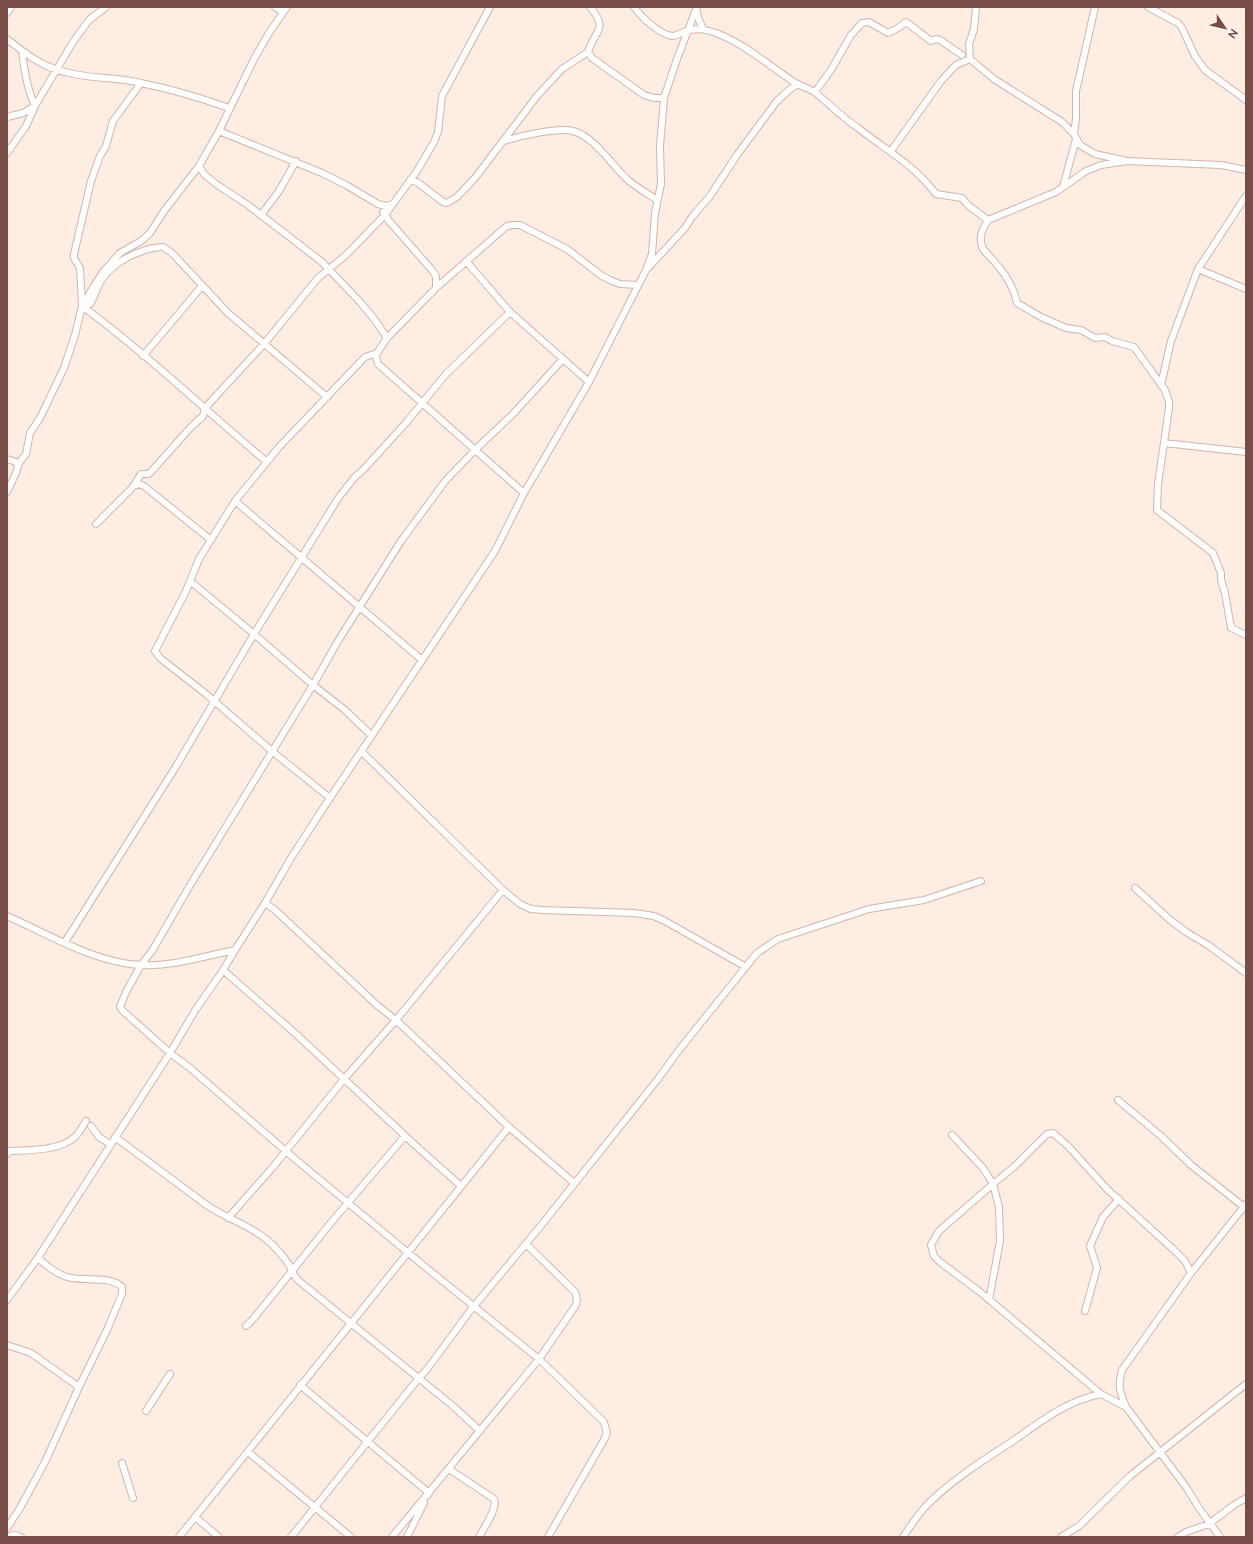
<svg xmlns="http://www.w3.org/2000/svg" width="1253" height="1544" viewBox="0 0 1253 1544" font-family="Raleway,sans-serif">
<style>
.lines{fill:none;stroke-linecap:round;stroke-linejoin:round}
.street-casing{stroke:#d3b4ab;stroke-width:8}
.street{stroke:#fff;stroke-width:6}
</style>
<rect width="100%" height="100%" fill="#feede3"/>
<g class="lines">
<g class="street-casing">
<path id="street" d="M275,7l8,5
M590,7c19,22 5,23 -2,45l4,6 52,37 10,3h10
M634,7c7,10 25,27 38,29 4,0 10,-3 14,-5 12,-4 23,-1 35,4 28,12 51,33 76,49 6,3 14,5 19,9 14,12 27,25 42,35 28,22 56,37 78,66l26,4 7,8 19,14 68,-28 30,-21 15,-6 26,-4
M976,7l-2,22 -5,15 1,15 24,20 68,43 12,12 6,11 15,9 32,7 94,4 25,5
M1148,7l30,16 4,5 13,28 10,14 41,30
M696,9l3,11 4,9
M7,13l4,-6
M7,39c18,14 35,28 58,33 25,7 51,5 76,11 30,6 60,15 88,25
M815,92l16,-22 20,-35 11,-12 7,-1 19,11 10,-5 8,-6 25,19 5,-2 4,1 22,15
M7,117l16,-4 12,-7c-8,-17 -11,-37 -13,-55
M219,131l103,42 24,12 32,19 8,2 7,-2
M1074,134l2,-15v-28l19,-84
M504,141c16,-5 54,-14 69,-10 21,5 40,36 56,50 9,7 19,13 28,19
M891,151l50,-70 15,-16 14,-6
M7,153l19,-27 10,-22 37,-62 16,-22 17,-13
M199,166l5,8 12,10 32,21 74,57 38,40 15,18 12,18
M410,180l7,2 26,20 4,1 10,-6 18,-19 62,-82 25,-27 26,-17
M1063,187l13,-48
M383,212l6,9 42,48 5,7v12
M261,215l18,-24 17,-30
M988,220c-6,10 -10,17 -5,29 15,17 29,30 34,54l24,14 25,11 15,2 14,8 10,-1 7,4 22,6 31,43 4,12v6l-11,76 -1,26 56,43 8,20v7l4,13 6,35 15,7
M466,261l44,51 79,70
M648,268l37,-40 7,-11 18,-21 27,-41 40,-54 12,-11 9,-6
M1198,269l48,20
M82,305l-2,-37 -6,-10v-4l17,-73 9,-25 6,-10 7,-25 28,-38
M82,306l8,-2c5,-7 6,-16 11,-23 11,-19 40,-33 62,-34l9,6 56,60 99,84
M82,306c65,48 123,104 185,156
M143,356l59,-70
M1161,385l10,-44 27,-72 48,-73
M1164,443l82,9
M7,459l12,4
M134,486l5,-2 5,2 67,54
M7,492l9,-19 3,-10 7,-9 4,-21 10,-15 24,-50 11,-33 7,-29 12,-20 9,-14 17,-19 21,-12 9,-8 14,-22 35,-45 20,-35 35,-72 15,-26 18,-26
M524,493l-146,-129 -2,-6 1,-5 10,-15 49,-50 65,-57 6,-5 6,-1h7l47,24 35,27 10,5 8,3 18,1
M235,501l187,159
M96,524l36,-36 9,-14h8l41,-46 13,-12 2,-8 59,-64 54,-66 28,-23 39,-40 32,-44 17,-29 4,-10 4,-36 48,-89
M190,581l64,53 59,51 32,25 26,25
M361,751l142,139 17,14 11,5 11,1 92,3 20,3 11,5 81,46
M330,798l-57,-46 -67,-58 -46,-36 -5,-7 31,-60 13,-32 36,-58 44,-54 86,-90 12,-4
M1135,888l34,31 17,13 22,13 38,28
M265,903l10,7 103,96 18,14 113,107 65,56
M7,916c41,18 88,47 134,49 31,2 63,-9 94,-15
M65,942l110,-174 79,-134 85,-137 15,-19 9,-8 42,-46 41,-50 64,-62
M223,970l74,65 119,111 45,40
M1118,1100l43,36 30,29 53,42
M91,1126l8,11 11,7
M952,1135l31,33 10,16 -54,47 -8,14 3,11 6,6 40,30 121,102
M115,1137l93,69c19,13 42,19 59,34 8,6 15,15 21,23 4,6 5,13 11,18l154,125 27,25
M7,1154l3,-3c21,-1 49,0 65,-14 4,-4 8,-11 11,-16
M228,1218l45,-51 71,-88 52,-59 107,-130
M7,1300l30,-41 133,-206 26,-44 26,-37 13,-22 30,-47 26,-45 33,-51 171,-256 29,-58 65,-111 57,-112 6,-16 3,-41 6,-29 -1,-38 4,-48 13,-39 20,-52
M989,1300l11,-59 -1,-34 -6,-23 22,-18 32,-32 6,-1 15,13 39,43 67,61 11,11 6,12
M1085,1311l12,-43 -7,-22 13,-29 16,-18
M246,1326l8,-8 80,-99 71,-83
M7,1345l24,8 48,34
M300,1385l129,108 -1,2
M146,1411l24,-37
M248,1452l103,85
M122,1463l11,35
M449,1469l45,30c4,9 -10,29 -15,38
M195,1517l24,20
M7,1528l13,-20 25,-46 34,-75 28,-57 15,-36v-7c-12,-12 -39,-5 -55,-10 -12,-4 -20,-11 -29,-19
M7,1537l7,-2 7,2
M179,1537l330,-410
M291,1537l127,-158 10,-11 42,-57 69,-83 119,-149 21,-29 78,-97 21,-14 91,-30 55,-9 57,-19
M392,1537l128,-155 19,-23 37,-54 1,-6 -2,-7 -49,-48
M407,1537l17,-34
M548,1537l56,-97 3,-7 -3,-11 -65,-63 -110,-89 -134,-111 -105,-91 -20,-15 -47,-42 -3,-4 6,-15 15,-27 11,-14 40,-69 121,-197 25,-44 63,-100 45,-61 30,-31 37,-35 50,-55
M903,1537c8,-12 17,-26 28,-36 24,-23 54,-42 82,-60 27,-19 55,-41 88,-47l25,13
M1061,1537l18,-11 51,-50 116,-92
M1178,1537l8,-5 23,-8 25,-19 12,-7
M1220,1537l-21,-29 -13,-21 -60,-80c-7,-17 -8,-20 -4,-37l69,-97 55,-69"/>
</g>
<use href="#street" class="street"/>
</g>
<rect width="1253" height="1544" fill="none" stroke="#794d47" stroke-width="16"/>
<g transform="translate(1225 28) rotate(125)" stroke="#fff3ec" stroke-width="3" paint-order="stroke">
<path d="M0-3L7 15L0 10L-7 15Z" fill="#794d47"/>
<text y="-6" font-size="11" font-weight="bold" text-anchor="middle" fill="#794d47">N</text>
</g>
</svg>
